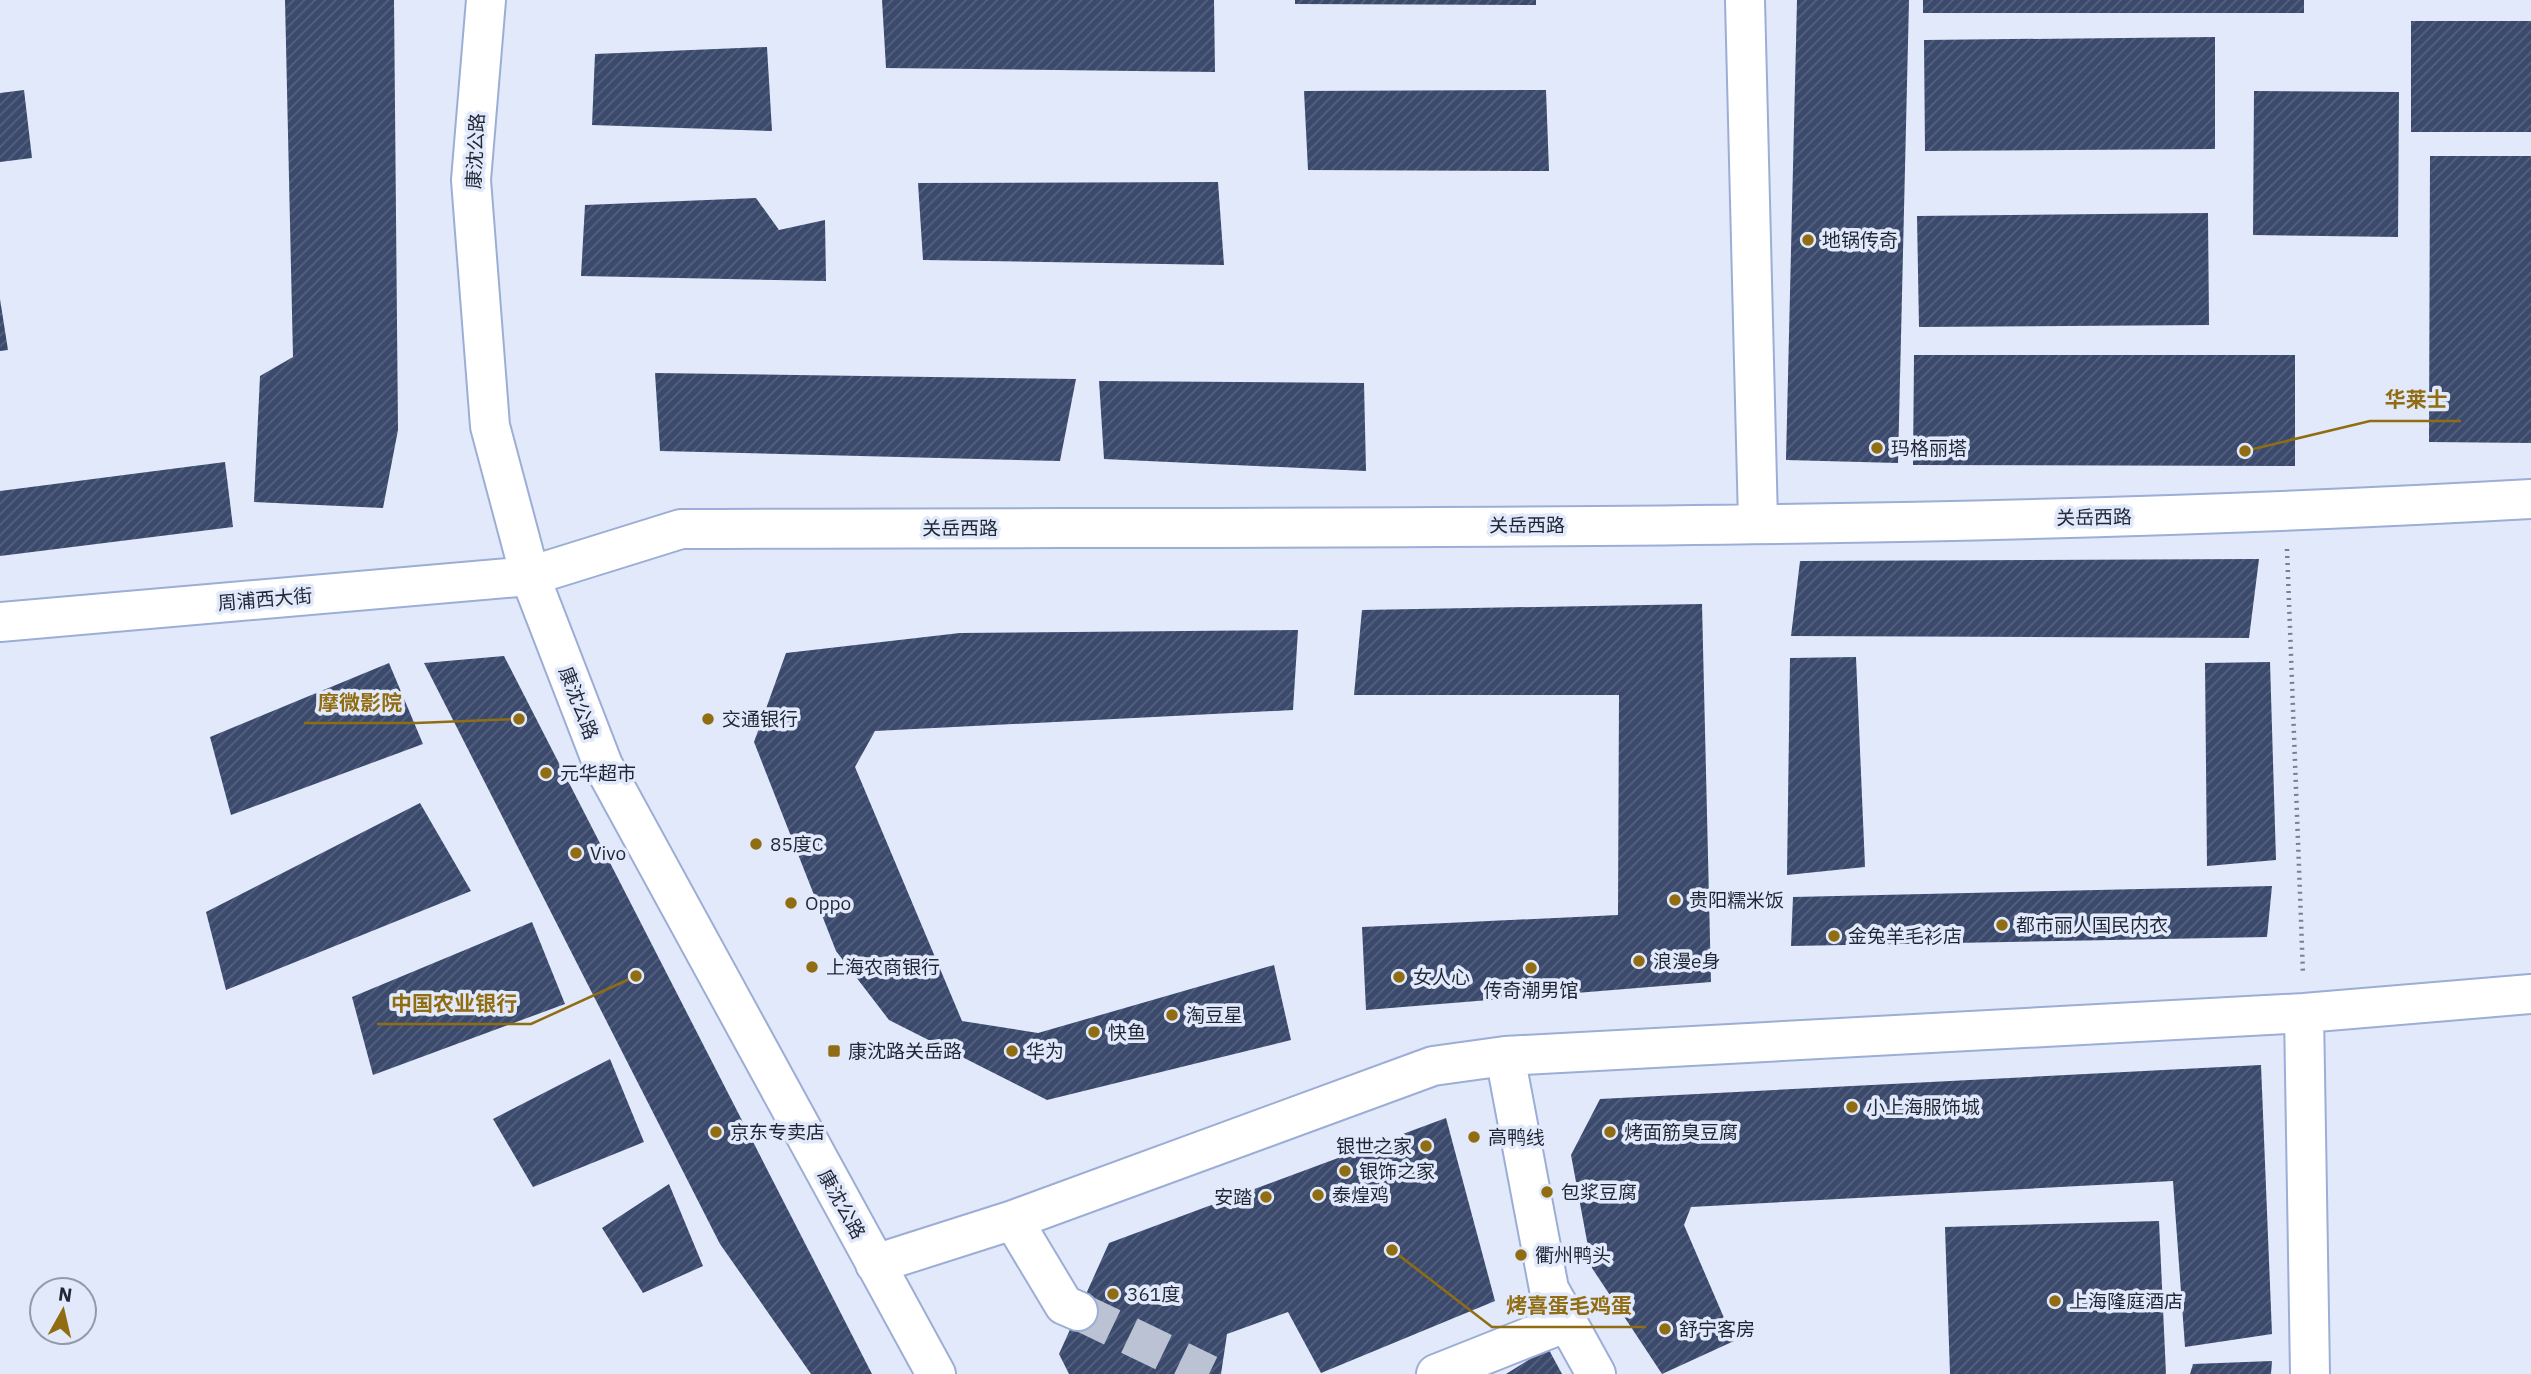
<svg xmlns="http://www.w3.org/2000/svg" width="2531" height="1374" viewBox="0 0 2531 1374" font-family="'IBM Plex Sans','Noto Sans SC',sans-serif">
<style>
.building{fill:url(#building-hatch)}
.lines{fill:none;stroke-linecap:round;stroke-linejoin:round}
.minor-tunnel{stroke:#bac2d3;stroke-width:38;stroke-dasharray:38 19;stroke-linecap:butt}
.minor-casing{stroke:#9caed5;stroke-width:42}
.path{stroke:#78808f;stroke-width:4.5;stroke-dasharray:2 5;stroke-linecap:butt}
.minor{stroke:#fff;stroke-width:38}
.poi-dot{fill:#906d12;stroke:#e1e9fa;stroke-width:2.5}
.labels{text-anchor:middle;stroke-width:7;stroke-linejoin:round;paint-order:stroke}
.street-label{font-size:19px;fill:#1f2635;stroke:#e1e9fa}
.poi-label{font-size:19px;fill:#1f2635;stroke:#e1e9fa;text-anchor:start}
.leader{fill:none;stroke:#906d12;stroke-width:2.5}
.callout-dot{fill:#906d12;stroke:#e1e9fa;stroke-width:2.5}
.callout-label{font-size:21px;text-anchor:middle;font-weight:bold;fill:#906d12;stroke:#e1e9fa;stroke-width:7;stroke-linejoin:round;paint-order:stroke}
</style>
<defs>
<pattern id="building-hatch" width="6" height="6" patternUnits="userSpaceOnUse" patternTransform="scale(1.75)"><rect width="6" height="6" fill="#3b4a6c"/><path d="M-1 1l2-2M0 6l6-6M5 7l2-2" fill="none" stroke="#55617d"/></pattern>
</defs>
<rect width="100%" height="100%" fill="#e1e9fa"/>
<path class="building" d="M285,0h109l4,430 -15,78 -129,-6 6,-126 33,-19z
M882,0h332l1,72 -329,-4z
M1295,0h241v5l-241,-1z
M1797,0h112l-11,463 -112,-3z
M1923,0h381v13h-381z
M2411,21h120v111h-120z
M2215,37v112l-290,2 -1,-111z
M767,47l5,84 -180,-6 3,-71z
M24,90l8,68 -32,4v-69z
M1546,90l3,81 -241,-1 -4,-79z
M2254,91l145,1 -1,145 -145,-2z
M2430,156h101v287l-102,-1z
M1218,182l6,83 -301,-5 -5,-77z
M756,198l23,32 46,-10 1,61 -245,-5 4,-71z
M2208,213l1,112 -290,2 -2,-111z
M0,299l8,51 -8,1z
M1914,355h381v111l-382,-1z
M655,373l421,6 -16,82 -400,-10z
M1099,381l265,2 2,88 -262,-12z
M225,462l8,65 -233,29v-65z
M2259,559l-10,79 -458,-2 9,-75z
M1702,604l9,378 -345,28 -4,-83 256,-12 1,-220h-265l8,-85z
M1298,630l-5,80 -418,21 -20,36 107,254 76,12 236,-68 17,75 -244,60 -158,-80 -53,-69 -82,-209 32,-89 174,-20z
M504,656l368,718h-61l-91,-130 -296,-581z
M1856,657l9,210 -78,8 3,-217z
M2270,662l6,198 -69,6 -2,-203z
M389,663l34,81 -192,71 -21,-78z
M420,803l51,88 -245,99 -20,-78z
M2272,886l-5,51 -476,9 2,-49z
M532,922l33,82 -192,71 -21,-78z
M610,1059l34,83 -111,45 -40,-68z
M2261,1065l11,269 -87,13 -12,-166 -482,26 -7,18 50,116 -72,33 -70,-106 -21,-113 29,-56z
M1446,1118l49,183 -174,72 -33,-61 -61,22 -6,40h-152l-10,-20 50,-111z
M669,1184l34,82 -60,27 -41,-65z
M2159,1221l7,153h-216l-5,-147z
M1548,1348l14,26h-56z
M2272,1361l-1,13h-81l3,-10z"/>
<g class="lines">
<path class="minor-tunnel" d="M1078,1311l131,63"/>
<g class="minor-casing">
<path id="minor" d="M486,0l-15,180 19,246 40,150 73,189 333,609
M1745,0l13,522
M0,622l530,-46 151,-47c616,-3 1234,5 1850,-30
M2304,1013l6,361
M1505,1056l44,233 47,85
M1013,1220l51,85 14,6
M875,1264l138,-44 420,-154 72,-10 799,-43 227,-19
M1436,1374l131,-52"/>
</g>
<path class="path" d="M2287,549l16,425"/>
<use href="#minor" class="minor"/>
</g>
<g class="poi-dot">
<circle cx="1808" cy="240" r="7"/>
<circle cx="1877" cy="448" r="7"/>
<circle cx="708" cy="719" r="7"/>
<circle cx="546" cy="773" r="7"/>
<circle cx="756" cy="844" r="7"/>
<circle cx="576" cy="853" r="7"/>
<circle cx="1675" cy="900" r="7"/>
<circle cx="791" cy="903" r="7"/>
<circle cx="2002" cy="925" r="7"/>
<circle cx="1834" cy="936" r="7"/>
<circle cx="1639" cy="961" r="7"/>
<circle cx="812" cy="967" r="7"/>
<circle cx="1531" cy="968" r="7"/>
<circle cx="1399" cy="977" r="7"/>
<circle cx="1172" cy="1015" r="7"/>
<circle cx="1094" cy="1032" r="7"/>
<rect x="827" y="1044" width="14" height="14" rx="3.5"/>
<circle cx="1012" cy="1051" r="7"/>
<circle cx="1852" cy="1107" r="7"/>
<circle cx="716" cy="1132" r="7"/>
<circle cx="1610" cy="1132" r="7"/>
<circle cx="1474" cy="1137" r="7"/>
<circle cx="1426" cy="1146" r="7"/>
<circle cx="1345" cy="1171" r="7"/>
<circle cx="1547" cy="1192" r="7"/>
<circle cx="1318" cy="1195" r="7"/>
<circle cx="1266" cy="1197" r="7"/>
<circle cx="1521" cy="1255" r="7"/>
<circle cx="1113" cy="1294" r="7"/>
<circle cx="2055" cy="1301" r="7"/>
<circle cx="1665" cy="1329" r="7"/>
</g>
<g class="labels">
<g class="street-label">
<text transform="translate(475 151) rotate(-87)" y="7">康沈公路</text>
<text transform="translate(2094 517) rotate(-1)" y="7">关岳西路</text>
<text x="1527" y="532">关岳西路</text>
<text x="960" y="535">关岳西路</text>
<text transform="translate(265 599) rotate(-5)" y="7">周浦西大街</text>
<text transform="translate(579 703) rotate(69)" y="7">康沈公路</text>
<text transform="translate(842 1204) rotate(61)" y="7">康沈公路</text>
</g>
<g class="poi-label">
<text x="1822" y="247">地锅传奇</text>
<text x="1891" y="455">玛格丽塔</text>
<text x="722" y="726">交通银行</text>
<text x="560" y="780">元华超市</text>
<text x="770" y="851">85度C</text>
<text x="590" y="860">Vivo</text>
<text x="1689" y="907">贵阳糯米饭</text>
<text x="805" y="910">Oppo</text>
<text x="2016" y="932">都市丽人国民内衣</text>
<text x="1848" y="943">金兔羊毛衫店</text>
<text x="1653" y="968">浪漫e身</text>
<text x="826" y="974">上海农商银行</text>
<text x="1413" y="984">女人心</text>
<text x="1531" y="997" text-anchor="middle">传奇潮男馆</text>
<text x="1186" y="1022">淘豆星</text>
<text x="1108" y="1039">快鱼</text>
<text x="848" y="1058">康沈路关岳路</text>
<text x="1026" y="1058">华为</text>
<text x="1866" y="1114">小上海服饰城</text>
<text x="730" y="1139">京东专卖店</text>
<text x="1624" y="1139">烤面筋臭豆腐</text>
<text x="1488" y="1144">高鸭线</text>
<text x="1412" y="1153" text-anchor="end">银世之家</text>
<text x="1359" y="1178">银饰之家</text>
<text x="1561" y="1199">包浆豆腐</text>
<text x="1332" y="1202">泰煌鸡</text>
<text x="1252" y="1204" text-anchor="end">安踏</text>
<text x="1535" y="1262">衢州鸭头</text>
<text x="1127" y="1301">361度</text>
<text x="2069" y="1308">上海隆庭酒店</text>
<text x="1679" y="1336">舒宁客房</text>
</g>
</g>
<path class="leader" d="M2245 451L2370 421H2461M519 719L416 723H304M636 976L531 1024H377M1392 1250L1492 1327H1646"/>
<g class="callout-dot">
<circle cx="2245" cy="451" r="7"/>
<circle cx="519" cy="719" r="7"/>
<circle cx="636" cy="976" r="7"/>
<circle cx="1392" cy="1250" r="7"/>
</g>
<g class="callout-label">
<text x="2416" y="407">华莱士</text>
<text x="360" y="710">摩微影院</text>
<text x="454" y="1011">中国农业银行</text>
<text x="1569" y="1313">烤喜蛋毛鸡蛋</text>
</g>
<g transform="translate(63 1311) rotate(8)"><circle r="33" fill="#e1e9fa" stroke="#939bab" stroke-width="2"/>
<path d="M0-5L12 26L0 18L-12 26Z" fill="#906d12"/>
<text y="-10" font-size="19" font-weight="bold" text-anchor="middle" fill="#1f2635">N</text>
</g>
</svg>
